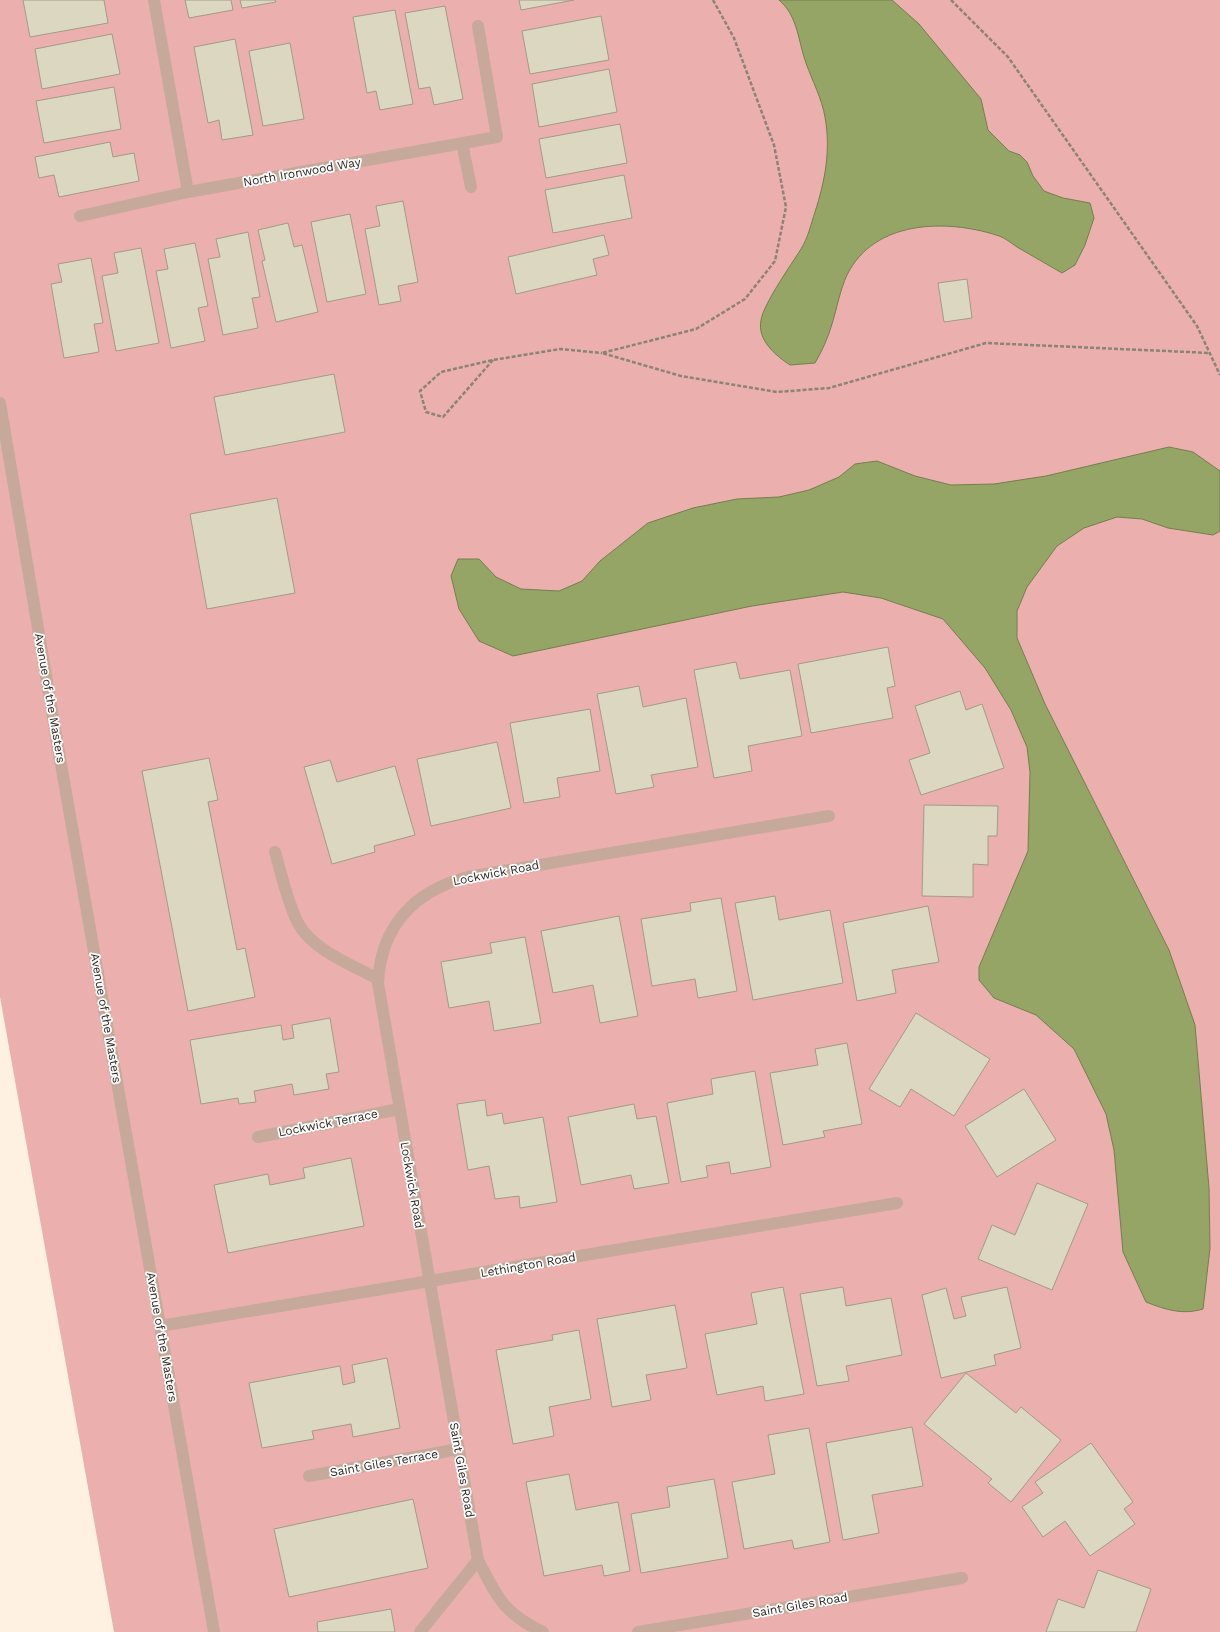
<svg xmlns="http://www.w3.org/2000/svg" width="1220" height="1632" viewBox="0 0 1220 1632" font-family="'Work Sans',sans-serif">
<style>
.green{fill:#ebafad}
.water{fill:#95a565;stroke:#757e4f}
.building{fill:#dcd7c0;stroke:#a19c86}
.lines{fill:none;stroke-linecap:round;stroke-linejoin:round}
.path{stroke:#8c8378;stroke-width:2.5;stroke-dasharray:4 2;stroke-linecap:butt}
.minor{stroke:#c7a99b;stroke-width:12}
.labels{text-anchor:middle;stroke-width:3.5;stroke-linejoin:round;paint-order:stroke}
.street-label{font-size:12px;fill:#2a241d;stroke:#fff}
</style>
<rect width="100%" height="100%" fill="#fef1e1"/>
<path class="green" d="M0,0h1220v1632h-1106l-114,-635z"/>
<path class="water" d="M779,0h113l27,24 62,75 7,31 21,21 11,4 7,7 6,14 11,15 19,7 27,5 4,15 -9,27 -10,20 -13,8c-15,-9 -30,-17 -45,-26 -6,-4 -13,-10 -21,-12 -50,-16 -122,-15 -149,40 -7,15 -10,33 -15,49 -4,14 -10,27 -17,39l-25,2c-15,-10 -33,-25 -29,-45 3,-17 30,-55 40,-71 7,-11 10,-25 14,-37 10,-31 16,-62 10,-95 -3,-18 -13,-37 -19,-54 -8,-22 -8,-47 -27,-63z
M1169,447l24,5 27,19v60l-7,4 -45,-7 -26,-9 -25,-2 -33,11 -27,18 -30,41 -10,24v27l28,66 124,246 26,75 14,163 1,60 -7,61c-20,6 -37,1 -57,-7l-23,-50 -9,-102 -8,-36 -32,-65 -38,-34 -42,-17 -15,-18v-13l49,-116 2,-79 -3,-25 -16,-37 -26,-42 -42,-49 -62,-21 -38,-6 -91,14 -239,50 -34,-15 -20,-32 -8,-33 7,-17h21l17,18 25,12 38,2 23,-10 18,-20 48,-38 45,-15 44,-9 42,-2 30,-7 30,-13 16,-13 22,-3 38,15 36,9 43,-1 52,-8z"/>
<path class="building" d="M23,0h81l4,23 -78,14z
M185,0h46l2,10 -44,8z
M240,0h35l1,2 -34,6z
M519,0h55l-53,10z
M445,6l18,93 -29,6 -4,-18 -11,2 -14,-76z
M395,10l18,94 -33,6 -4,-19 -9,2 -14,-76z
M601,16l8,44 -79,14 -8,-43z
M112,34l8,40 -78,15 -7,-40z
M235,39l18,96 -31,5 -3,-20 -11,3 -14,-76z
M290,43l14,76 -41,7 -14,-75z
M609,69l8,43 -78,15 -7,-43z
M114,87l7,42 -77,14 -8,-42z
M620,124l7,39 -81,15 -7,-39z
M110,142l3,15 21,-4 5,28 -80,16 -5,-22 -15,3 -4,-21z
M624,175l8,43 -79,15 -8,-43z
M403,201l15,81 -20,4 3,15 -22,4 -14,-76 15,-3 -4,-20z
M350,214l16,80 -39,8 -16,-80z
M288,223l6,24 8,-2 16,67 -42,10 -14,-61 3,-1 -7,-30z
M248,232l12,65 -8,1 6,30 -35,7 -15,-76 12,-2 -4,-18z
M604,235l5,20 -16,4 4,16 -81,19 -8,-37z
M195,243l13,63 -10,2 7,33 -34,7 -15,-77 12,-2 -4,-20z
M141,248l18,95 -43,8 -14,-75 16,-3 -4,-20z
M91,258l12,65 -9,1 5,28 -35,6 -13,-74 11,-2 -4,-18z
M967,279l5,39 -28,4 -6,-39z
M334,374l11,58 -120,23 -11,-58z
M277,498l18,95 -88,16 -17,-95z
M888,647l7,39 -8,2 6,30 -82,15 -13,-69z
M736,662l4,17 50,-9 12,66 -54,10 4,25 -38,7 -20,-108z
M639,686l4,21 43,-9 12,69 -47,8 3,12 -38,7 -19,-100z
M960,691l6,19 16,-6 22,64 -83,27 -12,-35 21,-7 -15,-47z
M590,709l10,62 -43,7 3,19 -36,6 -14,-80z
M497,742l14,66 -80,18 -14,-67z
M209,758l9,42 -10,2 29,148 8,-2 10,49 -67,14 -46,-240z
M330,760l7,22 58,-16 20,69 -41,11 1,6 -43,12 -28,-97z
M924,805l74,1 -1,30h-9v29l-15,-1v33l-51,-1z
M775,896l4,24 51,-10 13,73 -90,17 -18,-97z
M721,898l16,93 -39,7 -3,-19 -43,7 -11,-67 50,-8 -1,-8z
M928,906l11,56 -47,8 4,23 -39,8 -14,-78z
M619,916l19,100 -38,7 -7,-38 -40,8 -12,-62z
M525,937l16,86 -47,8 -5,-30 -40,7 -8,-46 51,-9 -2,-10z
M916,1013l74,46 -36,57 -43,-27 -11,18 -31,-18z
M330,1018l9,54 -13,2 3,15 -35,6 -2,-11 -38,7 2,11 -17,2 -1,-6 -37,6 -11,-64 91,-15 2,15 11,-2 -2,-13z
M847,1043l15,81 -39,7 2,6 -42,8 -13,-72 48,-8 -3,-16z
M755,1071l16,96 -40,7 -2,-12 -23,4 2,11 -27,5 -14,-79 46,-9 -2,-15z
M1024,1089l32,51 -59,37 -32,-51z
M485,1100l2,16 15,-3 2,11 39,-7 14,85 -37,6 -1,-12 -24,3 -6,-33 -21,4 -11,-66z
M634,1104l3,15 19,-3 13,67 -35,6 -3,-14 -50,10 -13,-68z
M351,1158l13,68 -136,27 -14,-68 54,-11 2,11 35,-7 -2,-10z
M1037,1183l51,21 -36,86 -74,-31 14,-34 23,10z
M783,1287l21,107 -39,7 -2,-15 -46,9 -12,-61 52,-10 -6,-31z
M843,1287l3,19 45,-8 11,57 -56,11 3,15 -32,5 -17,-92z
M1007,1287l14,61 -27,7 2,10 -55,13 -19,-83 24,-7 8,31 12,-3 -5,-19z
M675,1305l12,63 -41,7 5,25 -39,7 -15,-88z
M579,1330l12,69 -42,8 5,29 -41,8 -17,-94 57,-10 -1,-5z
M387,1358l13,70 -47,9 -2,-13 -39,7 2,8 -52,9 -13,-65 91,-17 3,19 12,-3 -3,-17z
M966,1373l50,40 5,-6 40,33 -50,62 -23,-19 4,-4 -68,-55z
M912,1427l11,59 -51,9 7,38 -36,7 -17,-97z
M809,1428l21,114 -36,7 -2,-9 -48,9 -12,-67 43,-8 -7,-39z
M1091,1443l42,59 -9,7 11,15 -45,32 -25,-35 -22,16 -21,-30 21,-14 -8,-11z
M569,1474l7,36 42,-8 12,69 -26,5 -2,-11 -58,11 -18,-94z
M714,1479l14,79 -87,15 -10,-59 39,-7 -3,-20z
M413,1499l15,69 -139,29 -15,-68z
M1098,1570l53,19 -15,43h-90l12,-33 26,9z
M391,1609l4,23h-77l-1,-10z"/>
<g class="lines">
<path class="path" d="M713,0l21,38 40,107 12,62 -11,54 -30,38 -49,30 -94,24 79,23 96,16 52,-4 157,-45 224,10
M951,0l57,57 189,269 23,49
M493,360l-50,57 -17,-5 -6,-21 21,-19 52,-12 67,-11 42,4"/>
<path class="minor" d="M154,0l34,192
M462,143l9,44
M80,216l108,-24 309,-55 -19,-111
M0,403l59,350 155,879
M275,852c7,24 12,49 23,71 14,27 54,42 80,56
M258,1137l141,-28
M160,1326l737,-123
M309,1476l150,-27
M420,1632l58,-72
M543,1632c-40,-19 -46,-35 -65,-72l-100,-577c3,-57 36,-92 90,-106l361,-61
M638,1632l324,-54"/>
</g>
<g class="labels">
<g class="street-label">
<text transform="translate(302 172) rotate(-10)" y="4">North Ironwood Way</text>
<text transform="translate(50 698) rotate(80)" y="4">Avenue of the Masters</text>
<text transform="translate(496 873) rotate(-11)" y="4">Lockwick Road</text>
<text transform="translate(106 1018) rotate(80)" y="4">Avenue of the Masters</text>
<text transform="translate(328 1123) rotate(-11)" y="4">Lockwick Terrace</text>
<text transform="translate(412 1185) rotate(80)" y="4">Lockwick Road</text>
<text transform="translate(528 1265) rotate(-10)" y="4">Lethington Road</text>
<text transform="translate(162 1337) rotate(80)" y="4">Avenue of the Masters</text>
<text transform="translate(384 1463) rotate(-10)" y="4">Saint Giles Terrace</text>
<text transform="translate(462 1470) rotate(80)" y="4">Saint Giles Road</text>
<text transform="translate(800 1605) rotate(-10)" y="4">Saint Giles Road</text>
</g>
</g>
</svg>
